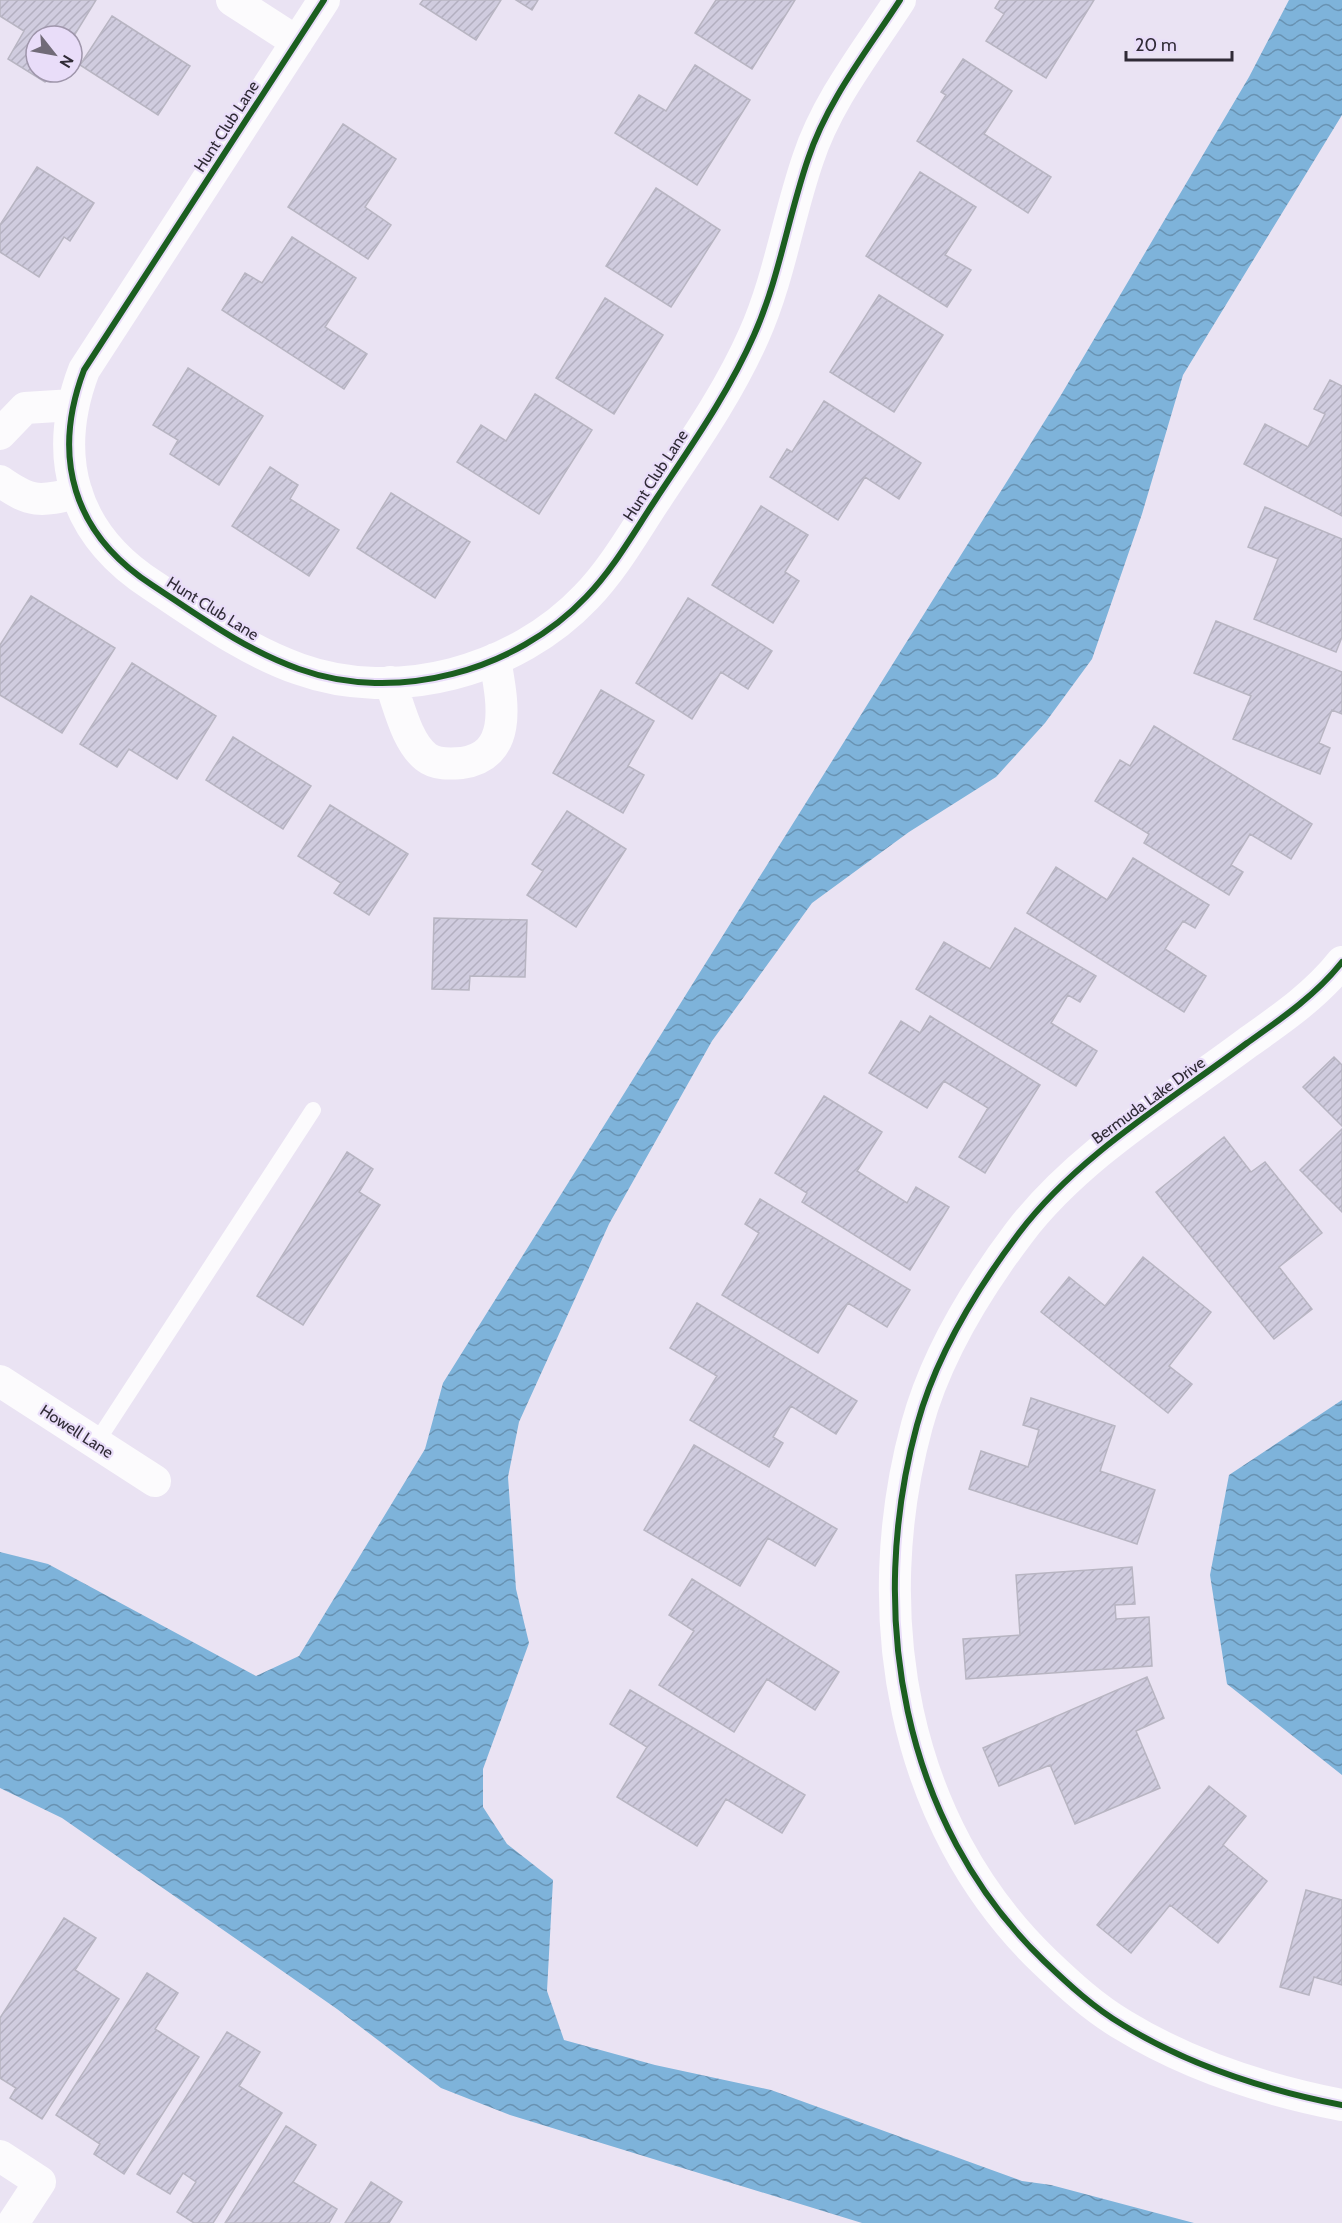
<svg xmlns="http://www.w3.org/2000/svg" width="1342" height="2223" viewBox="0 0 1342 2223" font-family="Cabin,sans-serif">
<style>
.water{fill:url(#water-waves)}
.building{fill:url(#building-hatch);stroke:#b8b5c2;stroke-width:1.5}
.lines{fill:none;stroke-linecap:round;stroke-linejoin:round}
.service{stroke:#fcfbfd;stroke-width:16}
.minor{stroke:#fcfbfd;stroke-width:32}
.cycleway-casing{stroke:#e9ddf9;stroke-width:10}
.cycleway{stroke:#1b5e20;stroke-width:6}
.labels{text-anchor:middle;stroke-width:4.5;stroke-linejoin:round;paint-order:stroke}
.street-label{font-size:16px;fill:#302b36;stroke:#e9ddf9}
</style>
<defs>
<pattern id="water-waves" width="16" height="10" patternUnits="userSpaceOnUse" patternTransform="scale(1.5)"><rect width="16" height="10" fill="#7eb3da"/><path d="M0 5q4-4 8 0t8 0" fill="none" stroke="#6892b2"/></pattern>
<pattern id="building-hatch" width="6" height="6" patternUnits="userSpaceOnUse" patternTransform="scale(1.5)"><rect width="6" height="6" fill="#d0ccdf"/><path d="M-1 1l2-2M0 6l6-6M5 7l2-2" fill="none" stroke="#b3afc0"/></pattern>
</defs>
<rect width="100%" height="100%" fill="#eae3f3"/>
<path class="water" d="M1289,0h53v115l-159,260 -41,139 -50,145 -47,64 -49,54 -87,55 -97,71 -100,138 -103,183 -90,198 -11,55 8,112 13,54 -46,126v38l24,37 46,36 -6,111 17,49 91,25 116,25 251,91 29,4 143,38h-332l-352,-108 -69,-27 -104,-79 -275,-191 -62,-30v-236l48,12 208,112 43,-20 126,-207 18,-66 618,-988 188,-318z
M1342,1400v375l-115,-91 -17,-109 19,-100z"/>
<path class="building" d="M0,0h96l-24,39v-3h-36v36h16l-7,10 -37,-23 16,-28 -24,-15z
M423,0h78l-25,40 -56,-36z
M516,0h22l-6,10z
M716,0h79l-43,69 -57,-36z
M1000,0h94l-48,78 -60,-37 18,-27 -9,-6z
M112,16l78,50 -32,49 -78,-50z
M963,59l49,32 -28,43 67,43 -23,36 -111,-72 29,-46 -5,-3z
M695,65l55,35 -53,85 -82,-52 24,-38 27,16z
M343,124l53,35 -31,48 26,18 -23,34 -80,-52z
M37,167l57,36 -24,38 -6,-4 -25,40 -39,-25v-27z
M920,172l56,35 -31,48 26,15 -24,37 -81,-51z
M656,188l64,42 -49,77 -65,-41z
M292,237l64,41 -31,49 42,27 -23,35 -122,-79 23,-37 17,10z
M879,295l64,40 -49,77 -64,-40z
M605,298l58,37 -49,79 -58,-36z
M188,368l75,48 -44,69 -49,-31 8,-14 -25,-15z
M1330,380l12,6v130l-98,-52 21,-40 43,23 17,-33 -11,-5z
M535,394l57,36 -53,84 -82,-52 24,-37 25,16z
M824,401l97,62 -22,36 -34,-22 -27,43 -68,-43 17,-28 5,3z
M270,467l28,18 -8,14 49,31 -30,46 -77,-50z
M391,493l79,49 -35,56 -78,-50z
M761,506l47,29 -23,37 14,9 -26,42 -61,-38z
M1265,507l77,32v98l-6,15 -82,-33 24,-60 -30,-12z
M31,596l84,52 -53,85 -62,-38v-50z
M688,598l84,53 -24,38 -27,-17 -29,47 -56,-36z
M1216,621l126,51v42l-10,-4 -13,33 11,5 -10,26 -87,-35 18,-43 -57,-23z
M132,663l84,53 -39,63 -48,-30 -12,18 -37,-23z
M601,690l53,31 -26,45 16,9 -21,38 -70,-40z
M1154,726l158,98 -21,35 -41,-25 -19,31 12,7 -14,23 -85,-52 5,-9 -54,-33 25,-41 10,6z
M233,737l78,49 -28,43 -77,-49z
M330,805l78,49 -39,61 -35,-22 7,-10 -43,-27z
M567,811l59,38 -50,78 -49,-32 16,-24 -11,-7z
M1133,858l76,47 -14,23 -12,-7 -18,28 41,27 -22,36 -157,-99 29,-46 51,33z
M434,918l93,2 -2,57 -55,-1 -1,14 -37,-1z
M1015,928l81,48 -16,26 -12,-7 -17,28 46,28 -21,35 -160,-97 28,-47 46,27z
M930,1016l110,69 -55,88 -26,-16 29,-49 -44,-27 -17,27 -58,-35 32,-52 19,12z
M1334,1057l8,8v61l-39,-39z
M824,1096l58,36 -25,39 50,32 9,-16 33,20 -39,63 -108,-68 5,-9 -32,-20z
M1342,1129v83l-42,-42z
M1224,1137l27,35 14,-10 57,71 -43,34 33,42 -38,30 -118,-147z
M347,1152l26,17 -14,23 21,13 -77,120 -46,-29z
M760,1199l150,91 -23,37 -39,-24 -30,50 -96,-58 37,-62 -14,-9z
M1143,1257l68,55 -42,54 23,18 -24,29 -127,-101 28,-35 36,29z
M697,1303l160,98 -21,33 -45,-28 -18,31 10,6 -14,24 -79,-47 27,-44 -47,-28z
M1031,1398l84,28 -15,45 55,19 -18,54 -168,-55 12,-38 47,16 11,-37 -16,-5z
M694,1445l143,84 -22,37 -47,-28 -28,48 -96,-56z
M1132,1567l3,37 -20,1 1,14 33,-2 3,49 -186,13 -3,-40 57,-4 -4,-60z
M692,1579l147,93 -24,38 -48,-31 -33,53 -75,-47 35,-54 -25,-16z
M1147,1677l17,41 -28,13 24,57 -85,36 -25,-59 -51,21 -16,-38z
M630,1690l175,105 -23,38 -56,-34 -29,47 -80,-49 30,-50 -37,-23z
M1209,1786l37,30 -23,29 44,36 -49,62 -48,-38 -39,48 -34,-28z
M1306,1890l36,10v85l-28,-8 -5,18 -29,-8z
M64,1918l32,20 -21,32 44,29 -77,120 -32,-21 6,-10 -16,-10v-60z
M147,1973l31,20 -23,36 44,28 -75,117 -30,-20 6,-10 -44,-29z
M227,2032l33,20 -21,34 43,27 -69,110h-19l-17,-11 19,-30 -13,-9 -13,21 -33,-20z
M286,2126l30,19 -23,37 44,27 -8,14h-104z
M371,2182l31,20 -13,21h-44z"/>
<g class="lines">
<path class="service" d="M96,1443l217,-333"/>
<path class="minor" d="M232,0l65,42
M324,0l-240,370c-33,87 -11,164 68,215 47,31 93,65 147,84 97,35 217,2 287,-72 28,-29 48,-65 70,-98 35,-53 72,-105 98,-164 25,-56 34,-118 54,-176 19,-58 59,-108 92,-159
M0,434l25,-26 48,-3
M0,481c31,22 40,21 77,12
M390,682c9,23 16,59 36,75 10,8 24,7 36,6 54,-8 39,-67 33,-104
M1342,962c-26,33 -61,57 -95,81 -76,57 -170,113 -228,190 -43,57 -83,122 -102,192 -51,187 -16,398 127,536 24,23 50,47 79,64 67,41 142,65 219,80
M0,1381l155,100
M0,2156l40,26 -27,41"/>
<g class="cycleway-casing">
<path id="cycleway" d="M324,0l-240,370c-33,87 -11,164 68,215 47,31 93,65 147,84 97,35 217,2 287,-72 28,-29 48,-65 70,-98 35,-53 72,-105 98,-164 25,-56 34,-118 54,-176 19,-58 59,-108 92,-159
M1342,962c-26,33 -61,57 -95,81 -76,57 -170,113 -228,190 -43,57 -83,122 -102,192 -51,187 -16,398 127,536 24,23 50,47 79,64 67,41 142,65 219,80"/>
</g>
<use href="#cycleway" class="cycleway"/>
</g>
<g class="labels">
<g class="street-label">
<text transform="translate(226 126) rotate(-57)" y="6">Hunt Club Lane</text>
<text transform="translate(655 475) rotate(-57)" y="6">Hunt Club Lane</text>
<text transform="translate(213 608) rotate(32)" y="6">Hunt Club Lane</text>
<text transform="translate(1148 1100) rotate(-36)" y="6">Bermuda Lake Drive</text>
<text transform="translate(77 1431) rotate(33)" y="6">Howell Lane</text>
</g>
</g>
<g transform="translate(54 54) rotate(121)"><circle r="28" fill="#e9ddf9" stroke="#9f96ab" stroke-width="1.5"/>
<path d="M0-4.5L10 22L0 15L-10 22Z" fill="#716b78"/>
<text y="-9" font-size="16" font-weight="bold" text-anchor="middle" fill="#302b36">N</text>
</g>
<path d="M1126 51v9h106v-9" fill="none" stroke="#302b36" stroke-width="3"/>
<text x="1135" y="51" font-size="18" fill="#302b36" stroke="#e9ddf9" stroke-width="4.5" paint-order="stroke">20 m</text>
</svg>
